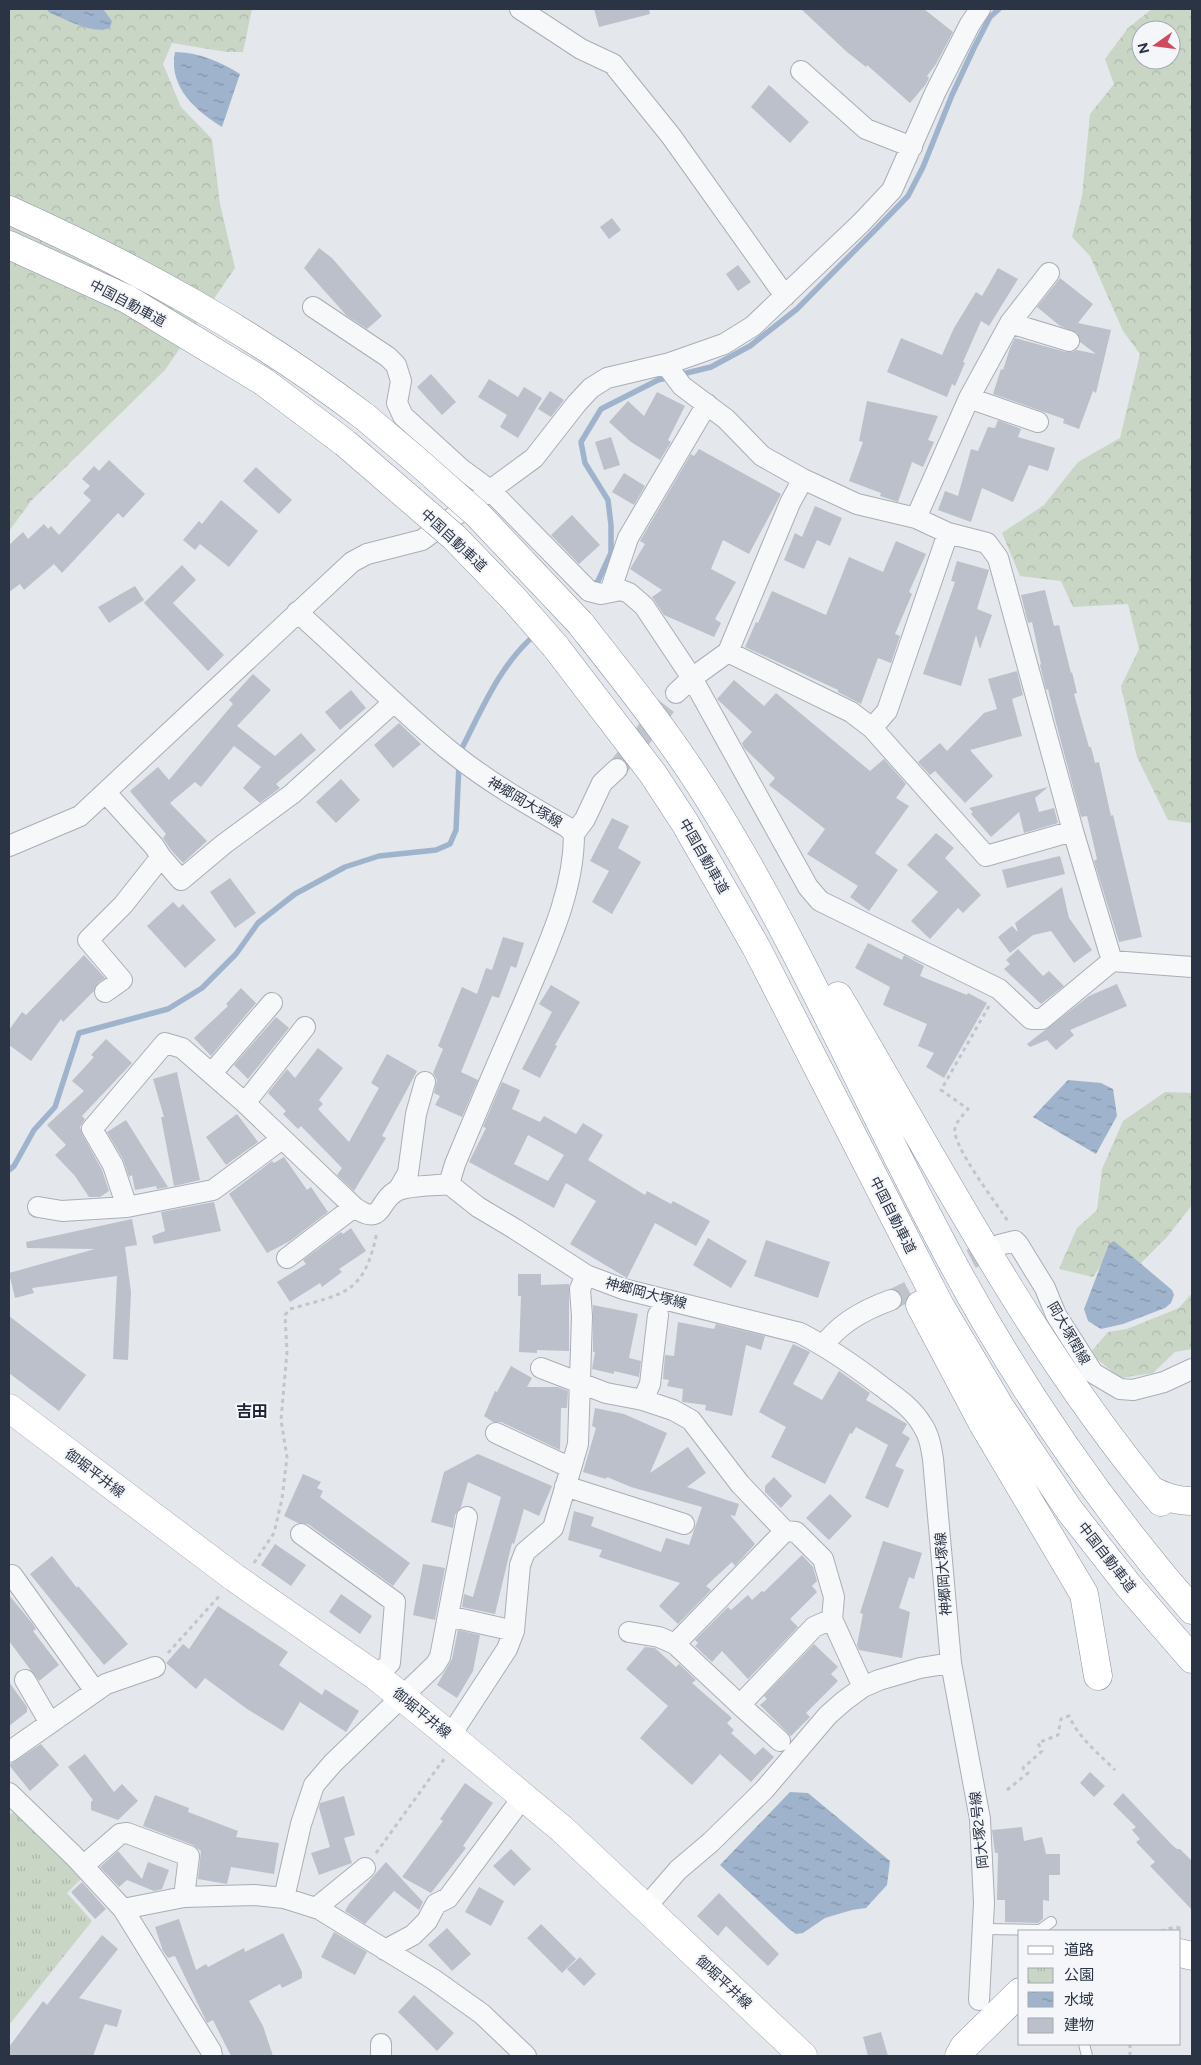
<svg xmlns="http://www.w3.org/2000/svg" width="1201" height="2065" viewBox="0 0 1201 2065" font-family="Figtree,'Noto Sans JP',sans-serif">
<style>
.forest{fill:url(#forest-crowns);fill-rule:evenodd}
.park{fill:url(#park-tufts)}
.water{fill:url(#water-ripples)}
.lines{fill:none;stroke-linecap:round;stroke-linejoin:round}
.stream{stroke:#9fb4cc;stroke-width:5.5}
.building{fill:#bbc0ca;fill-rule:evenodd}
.street-tunnel{stroke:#bfc3cb;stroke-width:20;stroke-dasharray:20 10;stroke-linecap:butt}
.lane-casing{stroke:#a9aeb7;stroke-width:12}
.street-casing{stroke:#a9aeb7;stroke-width:22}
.secondary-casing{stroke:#a9aeb7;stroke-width:29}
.highway-casing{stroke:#8b94a3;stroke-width:29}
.path{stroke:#c2c5cb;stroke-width:3;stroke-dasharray:4 4;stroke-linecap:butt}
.lane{stroke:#f7f8fa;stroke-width:10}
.street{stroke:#f7f8fa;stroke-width:20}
.secondary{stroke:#fff;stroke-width:28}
.highway{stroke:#fff;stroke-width:28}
.highway-bridge-casing{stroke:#8b94a3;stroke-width:29;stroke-linecap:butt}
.highway-bridge{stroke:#fff;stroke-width:28}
.labels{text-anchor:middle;stroke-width:4;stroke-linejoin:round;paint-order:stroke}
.street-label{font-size:14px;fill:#2b3445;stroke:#f4f6f9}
.quarter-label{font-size:16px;font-weight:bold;fill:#1d2536;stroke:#f4f6f9}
</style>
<defs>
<pattern id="forest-crowns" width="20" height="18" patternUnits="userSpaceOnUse" patternTransform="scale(1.25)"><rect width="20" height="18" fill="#c9d6c5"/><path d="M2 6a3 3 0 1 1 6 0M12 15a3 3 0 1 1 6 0" fill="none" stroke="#adb8ab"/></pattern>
<pattern id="park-tufts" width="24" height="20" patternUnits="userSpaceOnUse" patternTransform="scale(1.25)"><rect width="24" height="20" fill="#c9d6c5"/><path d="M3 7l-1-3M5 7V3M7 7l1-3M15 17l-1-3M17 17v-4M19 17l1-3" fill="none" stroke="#adb8ab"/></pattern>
<pattern id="water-ripples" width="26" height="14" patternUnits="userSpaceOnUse" patternTransform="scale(1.25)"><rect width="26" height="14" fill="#9fb4cc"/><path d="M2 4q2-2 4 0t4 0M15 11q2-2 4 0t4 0" fill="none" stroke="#8293a7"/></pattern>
</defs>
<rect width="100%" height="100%" fill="#e4e7ec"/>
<path class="forest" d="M9,9h243l-9,43h-16l-55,-9 -9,21 18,43 31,32 8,65 15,64 -70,102 -133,130 -23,31z
M1152,9h40v814l-24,-3 -31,-63 -16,-71 18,-37 -11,-45 -55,3 -12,-26 -41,-5 -18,-43 42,-28 34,-43 42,-24 20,-84 -17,-23 -33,-75 -18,-19 10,-41 8,-82 24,-30 -9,-25 23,-31zM1141,30h30v30h-30z
M1165,1092l27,1v112l-25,32 -27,27 -34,-6 -13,19 -34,-8 18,-41 20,-18 5,-41 21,-48z
M1192,1293v56l-17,3 -22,21 -33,5 -30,-25 18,-21 19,-3 52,-21z"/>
<path class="park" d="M16,1811l66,67 -15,15 25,28 -83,104v-210z"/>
<path class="water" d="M46,9h57l9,12 -2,7c-18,7 -44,-9 -60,-15z
M175,52c23,0 46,10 65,22l-18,53c-26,-16 -54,-40 -47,-75z
M1068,1080l33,3 12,6 4,27 -21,38 -63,-37z
M1114,1241l58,49 2,5 -3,8 -6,5 -42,16 -22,5 -13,-8 -4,-12 25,-65z
M790,1792l18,1 82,68 -3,24 -21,23 -14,2 -27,8 -22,15 -7,1 -7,-5 -69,-64z"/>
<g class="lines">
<path class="stream" d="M592,586l6,-5 13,-28v-28l-3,-25 -23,-37 -4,-21 20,-33 57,-29 53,-13 39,-21 47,-37 80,-81 31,-32 15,-29 29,-72 22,-47 16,-31 9,-8
M460,755l2,-7c20,-39 39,-85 74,-114
M9,1170l5,-4 20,-36 21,-23 24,-74 89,-24 34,-21 34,-34 22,-31 37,-29 50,-27 34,-11 57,-6 14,-6 6,-14 3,-66"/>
</g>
<path class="building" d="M594,9h55l1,5 -51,13z
M801,9h123l29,23 -17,32 -9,12 2,2 -3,6 -16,19 -43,-38 -1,2 -19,-15z
M769,85l40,37 -19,21 -39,-36z
M612,218l9,12 -12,9 -9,-12z
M319,248l13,10 50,58 -15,13 -20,-13 -43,-48z
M738,265l13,17 -13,9 -12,-17z
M998,268l20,11 -29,47 -8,-5 -18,41 2,1 -10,23 -3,-2 -5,13 -60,-25 14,-34 41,17 12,-27 22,-36 6,4z
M1060,278l33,26 -15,19 33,7 -15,63 -3,-2 -14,38 -16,-6 1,-4 -71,-25 8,-25 2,1 7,-22 5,-10 51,14h6l5,-2 19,4 -16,-12 -3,-9 -17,-7 -23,-19z
M431,374l25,28 -14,13 -25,-28z
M489,379l29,18 6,-10 18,11 -24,40 -18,-11 7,-12 -29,-18z
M550,391l14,9 -13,17 -13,-8z
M657,392l28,14 -17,34 3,2 -11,18 -29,-18 -22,-20 19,-21 16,15z
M867,401l71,15 -10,24 6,2 -11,25 -11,-5 -14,40 -18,-6 1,-3 -32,-12 14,-39 -4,-1z
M998,420l23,9 -3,8 37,11 -7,23 -19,-6 -16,37 -31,-14 -11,34 -33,-12 7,-19 13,5 13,-47 7,2 10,-24 7,1z
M611,437l9,28 -16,5 -9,-28z
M699,449l82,45 -32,60 -26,-14 -12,29 25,13 -21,37 6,4 -7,14 -50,-22 -12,-18 10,-7 -32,-21 15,-25 -5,-3 51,-87 3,2z
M109,460l36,34 -22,24 -5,-5 -56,60 -8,-9 -30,26 -4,-6 -11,8v-47l14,-13 5,7 16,-15 4,5 3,-3 8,9 32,-35 -8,-7 7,-7 -8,-7 12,-13 5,5z
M256,467l36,33 -13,14 -36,-33z
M624,473l21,13 -11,19 -22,-13z
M221,500l37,31 -29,36 -29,-23 -5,6 -12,-10 16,-19 3,3z
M815,506l27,12 -12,28 -13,-6 -13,29 -20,-9 11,-27 7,4z
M572,515l28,30 -21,19 -28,-29z
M896,541l30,13 -17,38 3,2 -17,40 5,2 -9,27 -13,-5 -17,46 -23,-12v-2l-93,-43 11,-25 2,1 14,-32 54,24 23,-58 34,15z
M957,561l32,9 -12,39 15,6 -12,34 -4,-14 -15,51 -38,-12 32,-92 -4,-1z
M182,565l14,15 -23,23 51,52 -16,16 -64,-68z
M135,586l9,14 -35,23 -11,-16z
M1045,590l9,36 5,-1 12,48 1,-1 5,21 -3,1 15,53h2l4,16 4,-1 12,54 2,-1 29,122 -23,5 -25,-81 3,-2 -10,-43 -6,1 -25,-94 -8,-34 -2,1 -6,-25 1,-1 -9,-42 -4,1 -7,-28z
M1017,671l6,24 -11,4 10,37 -52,14 23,26 -28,27 -30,-32 -5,4 -12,-13 22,-19 7,8 37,-38 13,-4 -9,-30z
M253,674l18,16 -34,36 38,30 26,-23 15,17 -40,34 4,4 -20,15 -17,-15 18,-21 -27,-21 -33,41 -6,-5 -25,21 37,38 -24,22 -12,-13 -8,-12 3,-4 -36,-43 28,-24 11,13 64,-76 -4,-4z
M734,680l30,26 12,-13 94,78 14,-12 22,25 -10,14 13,8 -34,47 23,17 -29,41 -19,-14 8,-11 -51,-32 18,-25 -56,-44 6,-7 -31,-30 -2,-5 10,-11 -35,-33z
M351,690l15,18 -26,22 -15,-18z
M399,723l22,21 -28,24 -19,-23z
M341,779l19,21 -24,23 -20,-21z
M1048,787l-13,11 4,14 15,-4 4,15 -34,10 -5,-21 -28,25 -20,-23 2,-2 -4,-4z
M612,818l17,8 -11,22 23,14 -29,52 -20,-12 17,-31 -19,-10z
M936,833l18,15 -9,10 36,37 -18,18 -5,-5 -28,31 -19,-18 27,-29 -31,-27z
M1060,856l5,18 -58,14 -5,-18z
M230,878l26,35 -21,15 -25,-36z
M1062,887l7,31 23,32 -18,13 -23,-32 -18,4 -23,18 -12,-16 14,-11 6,6 -3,-9z
M173,902l6,6 4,-4 33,36 -31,28 -38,-42z
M503,937l21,6 -8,25 -5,-2 -12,32 -7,-2 -31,76 17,8 -16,37 -27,-12 5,-9 -6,-3 3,-13 -4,-7 10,-24 -5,-3 24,-59 15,7 9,-26 6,2z
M868,943l34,17 2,-5 20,11 -4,10 47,19 1,-2 19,10 -43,75 -18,-11 8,-14 -16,-7 9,-22 -44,-19 7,-18 -35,-19z
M1018,949l25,27 6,-5 15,15 -23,18 -37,-35 6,-5 -4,-4z
M84,955l21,23 -7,5 -4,8 -31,31 -2,-3 -30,42 -22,-16v-15l13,-18 4,3z
M1117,984l10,22 -57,24 4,5 -18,15 -9,-10 -17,7 -3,-3 62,-48z
M551,985l29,17 -25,43 2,1 -17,32 -18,-9 30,-57 -13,-8z
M241,988l15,15 -45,53 -17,-18 34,-32 -2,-2z
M276,1017l13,11 -41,51 -14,-14z
M106,1039l26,24 -50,53 3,3 -5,8 2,7 20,36 7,21 -9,6h-11l-14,-21 -20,-21 11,-10 -19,-20 37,-34 -12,-10 22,-24 -3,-2z
M318,1048l25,20 -24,32 4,4 -5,5 31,33 30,-54 -8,-5 16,-29 30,17 -35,65 4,2 -32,53 -17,-16 5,-7 -41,-42 -3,3 -15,-15 3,-3 -18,-18 19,-24 8,9z
M177,1072l23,108 -26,6 -13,-69h3l-11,-38z
M502,1082l18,8 -8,19 28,13 4,-6 32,18 7,-11 20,12 -15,25 57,35 2,-4 24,13 2,-3 37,20 -14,25 -41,-23 -28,55 -57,-34 26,-43 -30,-18 -12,25 -85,-46 17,-34 -3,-1zM528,1135l36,20 -16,26 -34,-17z
M237,1114l21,28 -32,23 -20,-28z
M126,1120l40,64 2,3 -11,2 -1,-3 -21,4 -3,-15 -3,2 -6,-18 -16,-27z
M284,1157l23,33 4,-3 17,25 -38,29 -23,12 -38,-59 43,-33 2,2z
M214,1202l7,29 -67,13 -2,-8 13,-5 -4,-19z
M132,1219l5,26 -12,2 6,45 -3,68 -15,-1 4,-83 -85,12 2,5 -19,5 -6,-25 86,-24 -68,-1 -1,-6z
M351,1228l15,23 -27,18 3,3 -20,15 -2,-4 -30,19 -13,-20 29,-18 -3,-4 38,-28 2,2z
M708,1238l39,23 -16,27 -38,-23z
M766,1240l64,22 -12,36 -64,-22z
M518,1274h23v11l28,-1v67l-32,-1v3l-18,-1 2,-56h-3z
M593,1305l45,9 -9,44 12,3 -2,16 -25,-6v3l-22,-5 3,-17h-2z
M9,1316l77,59 -27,36 -50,-38z
M678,1322l36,7 2,-5 49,12 -4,14 -15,-5 -14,71 -27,-6 1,-5 -23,-3 -1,-1 1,-12 -16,-3 2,-6 -6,-1 2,-24 9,1z
M793,1344l17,8 -17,32 29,16 17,-29 31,22 -4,7 41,24 -5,9 8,5 -15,28 9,4 -16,38 -23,-10 23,-53 -32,-18 -4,7 -2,-1 -25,51 -54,-27 15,-30 -27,-15z
M511,1366l21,12 -5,9h31l10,4 -1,17h-6l-1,42 -59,-28h-8l-9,-6 11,-25 2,1z
M595,1408l29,6 43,19 -17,40 38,-26 18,26 -19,14 52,17 -4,12 -5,-1 25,29 -20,22 -3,-4 -26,24 5,4 -33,34 -19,-18 21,-23 -81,-26 3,-7 -34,-10 6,-29 20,6 -3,9 70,26 5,-14 23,7 13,-38 -71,-20 -24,-10 -1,2 -23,-7 13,-44 -4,-2z
M478,1454l74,32 -13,30 -15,-7 -10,35 -2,-1 -17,71 -33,-7 2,-13 9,3 28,-100 -33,-15 -7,25 -6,8 -2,13 -22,-6 13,-50z
M303,1474l18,8 -4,6 6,3 -3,6 90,66 -17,23 -85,-62 -10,-1 -14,-7z
M774,1477l18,19 -11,12 -16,-16v-6z
M830,1494l22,22 -23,24 -23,-22z
M883,1541l39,12 -8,26 -5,-2 -10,31 11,4 -8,46 -43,-8 -2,-5 6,-31 -3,-1z
M275,1544l31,21 -15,21 -30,-21z
M802,1555l11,12 4,14 -5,5 5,6 -27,27 8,8 -50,52 -26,-28 -10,11 -17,-16 3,-3 -3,-3 33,-33 3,3 17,-15 4,5 10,-9 2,1z
M52,1556l25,32 1,-2 50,58 -24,21 -74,-91z
M423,1564l22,4 -10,52 -22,-5z
M341,1594l31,22 -12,18 -31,-22z
M9,1595l23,28 4,6 -3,2 26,34 -20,16 -30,-40z
M218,1606l70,46 -9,13 43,30 3,-6 34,22 -13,21 -46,-30 -17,29 -36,-22 -42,-31 -9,11 -30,-26 17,-19 6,5z
M458,1630l22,5 -7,36 -16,27 -20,-13 15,-26z
M814,1644l24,23 -7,7 7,7 -32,32 4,4 -19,19 -31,-31 7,-6 -3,-3z
M645,1647l10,1 21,19 3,-3 17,16 -4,3 40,35 -5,5 7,7 -3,3 24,22 8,-8 11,10 -23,25 -31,-28 -28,31 -52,-47 28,-32 -42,-37z
M9,1682l18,25v5l-18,14z
M41,1744l18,21 -29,26 -21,-26z
M85,1754l29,38 8,-8 16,17 -20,19 -27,-10v-8l2,-2 -25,-33z
M1090,1772l15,14 -11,11 -14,-14z
M465,1783l28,20 -30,43 3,2 -35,45 -29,-16 41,-56 -3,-2z
M1123,1793l49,52 5,4h3l12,12v49l-42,-44 5,-4 -19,-20 4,-3 -8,-9 4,-3 -23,-23z
M155,1795l34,13 -1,4 50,19 -2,6 43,6 -5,31 -43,-7 -4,17 -29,-5 3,-28 -8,-6 -50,-19z
M344,1796l11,39 -11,3 8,25 -33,12 -8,-22 19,-6 -11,-39 1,-5z
M1022,1827l2,14 18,-4 4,17h14v21h-11v26l-6,-1v19l-5,4 -33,-1v-22h-8l1,-47h-3l-3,-23z
M511,1849l20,20 -17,17 -21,-20z
M118,1851l24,28 6,-17 21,8 -7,19 -8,2 -27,-11 -8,7 -19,-20z
M386,1862l37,40 -4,8 -25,-19 -29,33 -20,-13 4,-7z
M82,1882l24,27 -11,10 -24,-27z
M479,1887l25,14 -13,25 -26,-14z
M719,1893l60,61 -11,12 -42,-40 -8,10 -21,-20z
M179,1919l17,51 10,-6 2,3 36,-19 1,4 38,-19 19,39v6l-20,10 -2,-4 -31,17 14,25 10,30h-42l-18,-36 -6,3 -32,-67 -7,2 -5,-7 -8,-24z
M541,1924l35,35 -14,14 -35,-35z
M447,1928l24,26 -19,17 -24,-26z
M334,1932l33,20 -12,23 -34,-18z
M102,1935l16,14 -39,49 43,12 -5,17 -12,-3 -12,32h-84v-9l34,-46 4,4z
M580,1957l16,17 -12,12 -17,-17z
M414,1995l40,38 -17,18 -39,-39z
M881,2032l7,24h-20l-5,-19z"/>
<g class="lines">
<path class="street-tunnel" d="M617,769l59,-76
M891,1300l107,-55"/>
<g class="lane-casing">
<path id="lane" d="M984,1929l56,1 11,-8
M1084,2044l3,12"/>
</g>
<g class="street-casing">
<path id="street" d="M520,9l61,40 32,15 58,72 114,160
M801,71l65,58 46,18
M313,307l75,50 8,8 5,16 -4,22 6,13 57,52 30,22 99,101 12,3 20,-4 8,3 15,13 48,72 116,209 12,14 179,88 32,30h11l70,-58 80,6
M1010,323l59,18
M670,363v7l12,16 44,33 36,37 41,23 54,25 59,14 32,15 -61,178 -15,17
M969,398l69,24
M916,518l53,-120 41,-75 39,-50
M948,533l39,10 11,15 75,273 39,130
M610,592l18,-54 79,-134
M297,612c54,47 102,99 158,143 35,28 74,50 112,72l7,7c0,61 -29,117 -52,173 -23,52 -45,104 -67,157l-6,20
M728,652l62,-149 13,-24
M676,693l16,-15 36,-26 123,60 21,16 114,128 87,-25
M574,834l11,-15 17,-36 15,-14
M9,846l71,-30 272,-254 15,-8 55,-14 112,-82 43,-55 14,-15 16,-10 63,-15 54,-19 29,-18 108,-103 31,-33 43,-97 35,-69 10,-15
M161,857l20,23 43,-36 68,-50 102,-92
M105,992l17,-12 -34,-40 35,-35 38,-48 -7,-11 -48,-53
M305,1027l-60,76 109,104c30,22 24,-10 45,-17 13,-5 36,-4 50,-6
M212,1073l60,-70
M245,1103l-63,-55 -17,-5 -73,86 21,36 14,42 86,-17 69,-51
M449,1184l29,23 37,22 71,46 37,14 177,44c29,15 55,33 81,53 15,11 30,21 40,37 8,11 10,23 12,36l18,204 29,156 4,84 -5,97
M398,1190l10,-17 8,-59 9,-32
M38,1207l24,4 65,-4
M999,1245l16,-4 3,3 27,44 11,27 37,58 27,16 13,1 31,-8 28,-13
M287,1258l67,-51
M824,1345c16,-23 42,-36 67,-45
M541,1368l65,25 37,7 30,10 18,10 49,64 45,47 11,1 27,27 11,38 -2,22 31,68
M643,1400l7,-16 8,-69
M496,1433l75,35
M565,1486l119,38
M785,1531l-110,113 65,61 74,-78 18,-8
M301,1534l94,68 -5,61 -14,13
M9,1577l3,-2 83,116
M448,1616l66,15
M629,1632l30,5 16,7
M25,1680l25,43
M740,1705l40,36
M449,1735l9,-11 49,-75 7,-18 6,-66 5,-13 28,-24 18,-60 7,-24 4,-128 -2,-27 6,-14
M9,1752l97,-68 49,-17
M9,1793l65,63 49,53 88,142 1,5
M83,1866l37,-32 7,-1 62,23 -5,41
M284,1898l17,-74 13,-39 19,-22 102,-98 5,-8 27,-140
M646,1907l32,-37 33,-28 53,-52 64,-75 16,-14 19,-14 16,-7 41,-12 31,-5
M316,1908l49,-40
M123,1909l61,-12 70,-2 30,3 35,11 114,70 49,35 44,42
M385,1950l28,-15 14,-14 9,-17 12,-6 75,-101
M381,2044v12"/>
</g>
<g class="secondary-casing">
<path id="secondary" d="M9,1408l226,170 141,98 73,59 113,94 241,227"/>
</g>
<g class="highway-casing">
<path id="highway" d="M9,210c128,58 243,121 356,207
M9,245l118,54 137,83 81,61
M580,623c48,61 97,122 137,189 82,134 144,277 217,416 71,137 157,266 258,382
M555,646l98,128 32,49 71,124 184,359 60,101 70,104 58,74 64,74
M838,996c102,172 194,352 323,506
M920,1305l62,117 102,172 14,82
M1151,1490c14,7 25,11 41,11
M1180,1953l12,3
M959,2056l5,-9 56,-55"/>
</g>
<path class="path" d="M989,1006l-48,84 27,19c-5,6 -12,13 -13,19 -4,17 43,77 54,95
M254,1563l20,-30 8,-34 5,-42 -6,-37 6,-68 -2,-37 5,-6c55,-16 74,-14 87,-77
M168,1653l53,-59
M1007,1790l21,-17 -5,-5 19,-17 -4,-8 20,-8 3,-16 8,-3c10,22 29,37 46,54
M376,1853l68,-94
M1161,1931l14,-4 9,2
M1130,2044v12"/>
<use href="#lane" class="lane"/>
<use href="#street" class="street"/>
<use href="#secondary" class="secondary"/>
<use href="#highway" class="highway"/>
<g class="highway-bridge-casing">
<path id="highway-bridge" d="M365,417l52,44 60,53 103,109
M345,443l109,94 59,61 42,48"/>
</g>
<use href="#highway-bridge" class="highway-bridge"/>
</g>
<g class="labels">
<g class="street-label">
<text transform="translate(128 303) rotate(28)" y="5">中国自動車道</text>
<text transform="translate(454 540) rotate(43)" y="5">中国自動車道</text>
<text transform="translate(525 802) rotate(31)" y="5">神郷岡大塚線</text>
<text transform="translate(704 856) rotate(60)" y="5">中国自動車道</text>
<text transform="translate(893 1215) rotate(63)" y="5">中国自動車道</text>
<text transform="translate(646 1293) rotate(15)" y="5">神郷岡大塚線</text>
<text transform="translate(1069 1333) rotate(60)" y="5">岡大塚閏線</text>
<text transform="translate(95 1473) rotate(37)" y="5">御堀平井線</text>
<text transform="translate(1107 1557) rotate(52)" y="5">中国自動車道</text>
<text transform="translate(943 1574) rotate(-94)" y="5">神郷岡大塚線</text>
<text transform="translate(422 1713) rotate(39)" y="5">御堀平井線</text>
<text transform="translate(979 1830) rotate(-96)" y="5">岡大塚2号線</text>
<text transform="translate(724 1982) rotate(43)" y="5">御堀平井線</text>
</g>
<g class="quarter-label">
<text x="252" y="1417">吉田</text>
</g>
</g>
<rect width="1201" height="2065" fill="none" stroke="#2b3445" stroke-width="20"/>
<rect x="1018" y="1930" width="162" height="115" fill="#f4f6f9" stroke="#a4a8b1"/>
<rect x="1028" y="1946" width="25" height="8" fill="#ffffff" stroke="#a4a8b1"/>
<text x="1064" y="1955" font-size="15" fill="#2b3445">道路</text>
<rect x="1028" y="1968" width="25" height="15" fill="url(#park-tufts)" stroke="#a4a8b1"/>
<text x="1064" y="1980" font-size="15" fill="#2b3445">公園</text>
<rect x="1028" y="1992" width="25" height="15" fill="url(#water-ripples)" stroke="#a4a8b1"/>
<text x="1064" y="2005" font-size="15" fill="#2b3445">水域</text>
<rect x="1028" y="2018" width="25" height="15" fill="#bbc0ca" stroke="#a4a8b1"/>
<text x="1064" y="2030" font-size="15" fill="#2b3445">建物</text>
<g transform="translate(1156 45) rotate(256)"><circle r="24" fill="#f4f6f9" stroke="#a4a8b1"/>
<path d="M0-4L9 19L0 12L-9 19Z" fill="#d1495b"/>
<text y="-8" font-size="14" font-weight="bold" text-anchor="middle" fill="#2b3445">N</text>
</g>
</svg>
